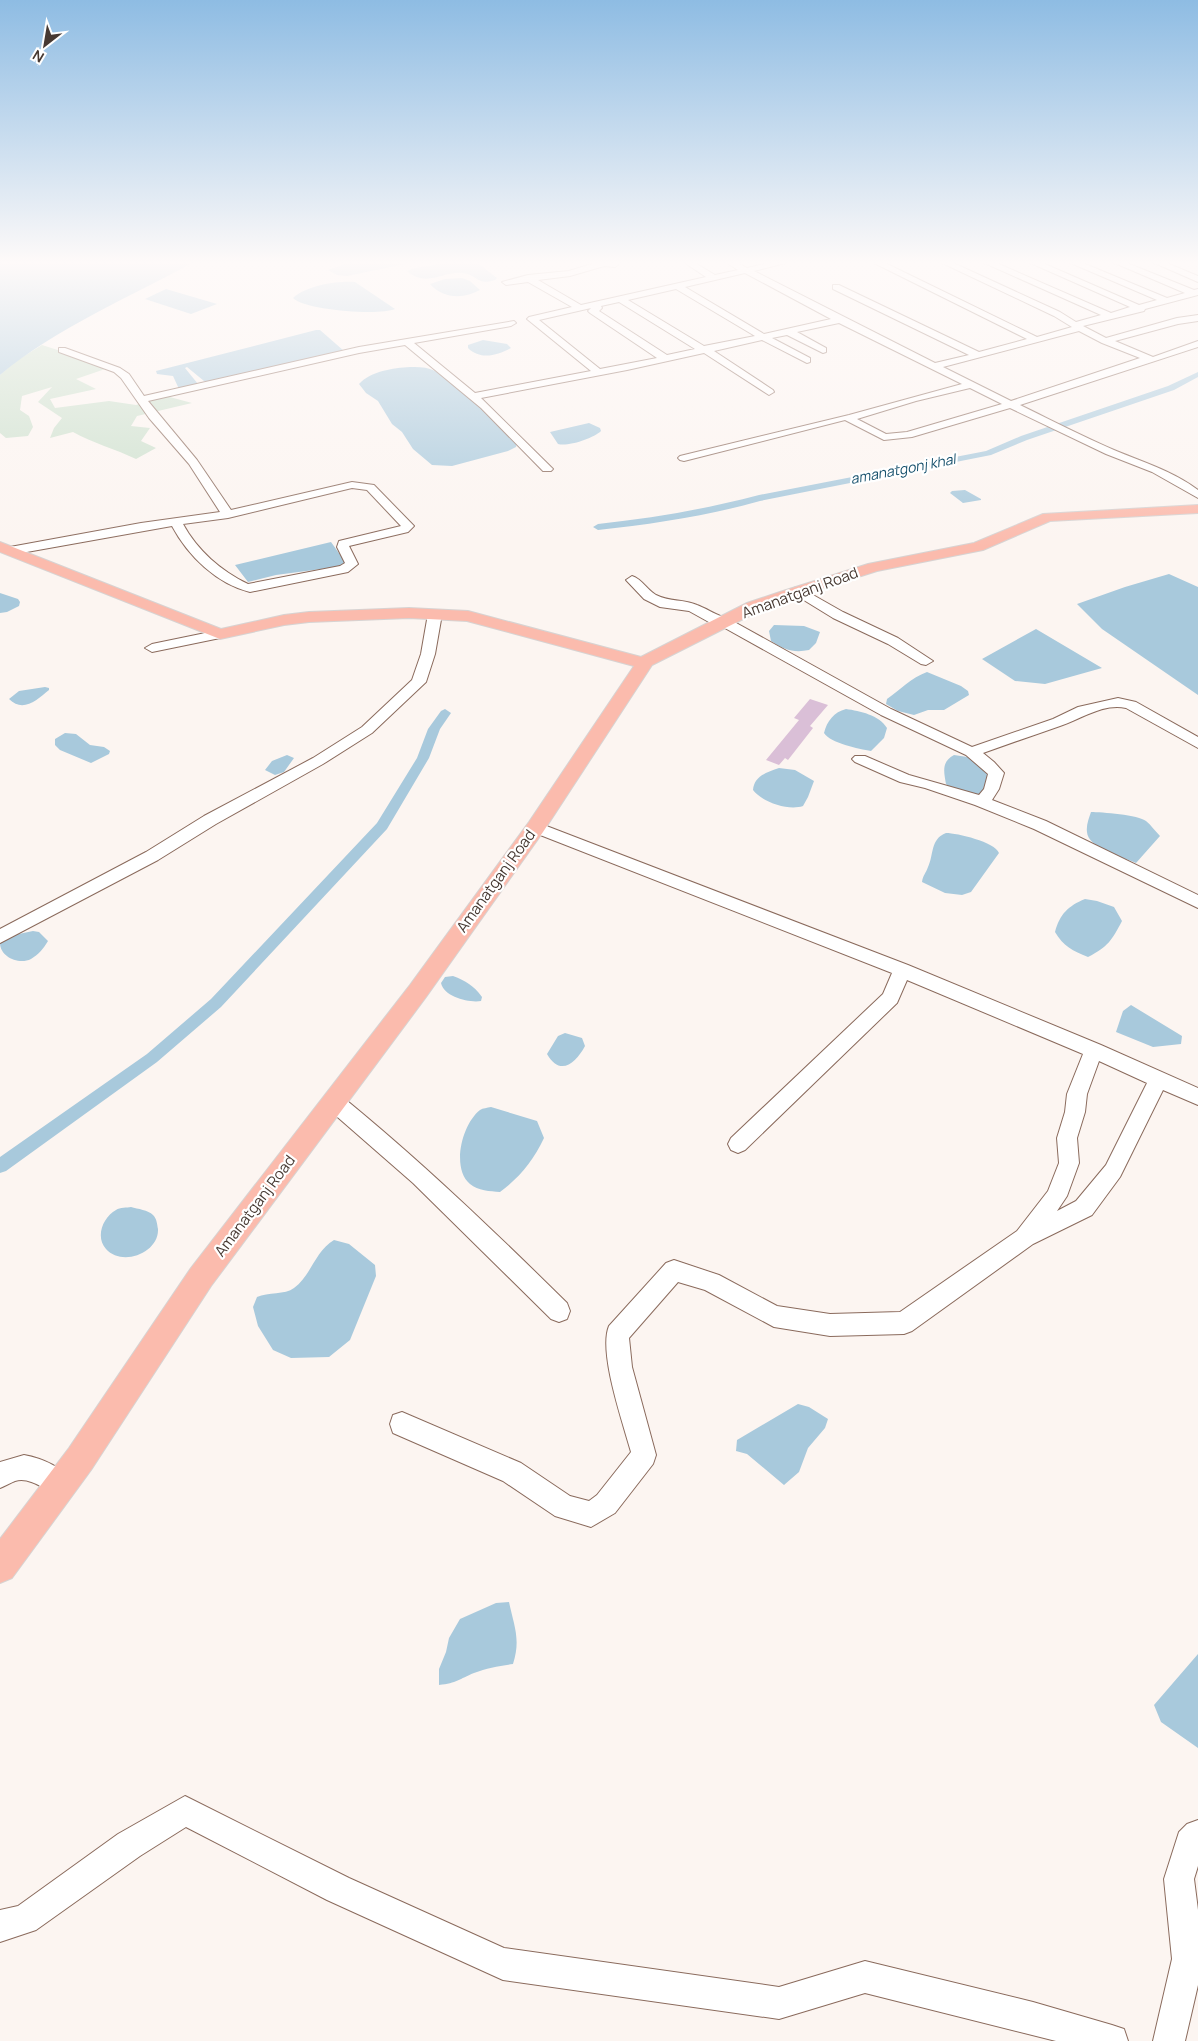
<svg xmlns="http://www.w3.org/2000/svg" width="1198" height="2041" viewBox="0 0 1198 2041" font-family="Manrope,sans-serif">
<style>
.green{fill:#cce0cd}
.water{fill:#a8c9dc}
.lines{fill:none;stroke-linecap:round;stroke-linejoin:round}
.canal{fill:#a8c9dc;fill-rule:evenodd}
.building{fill:#dabfd7}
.minor-casing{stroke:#8a6a5c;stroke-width:2}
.major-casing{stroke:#d7d3d2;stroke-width:2}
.minor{fill:#fff;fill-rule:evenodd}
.major{fill:#fbbbad;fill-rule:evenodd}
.labels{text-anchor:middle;stroke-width:4.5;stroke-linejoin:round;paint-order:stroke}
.far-water-label{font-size:14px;font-style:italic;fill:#16506c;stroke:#fff}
.street-label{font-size:15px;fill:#473932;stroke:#fff}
</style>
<rect width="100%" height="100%" fill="#fcf5f1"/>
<path class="green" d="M42,345l69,22 -35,12 20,10 -46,10 5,9 54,-7 27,4 30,-9 26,7 -55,13 -6,10 19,2 -9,13 15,7 -20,11c-21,-10 -43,-16 -63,-27l-23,6 4,-10 8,-10 -24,-16 14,-15 -30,9 -2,14 9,6 4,11 -5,9 -22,2 -6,-5v-58l16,-14z"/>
<path class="water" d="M0,261h196c-64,35 -140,67 -196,114z
M353,261h67l-73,15 -10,-1 -9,-5z
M458,261h17l22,17 -2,2c-18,6 -17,-5 -32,-7 -21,-2 -36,15 -56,-2l8,-3z
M462,278l8,3 10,9c-16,9 -37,9 -50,-6l15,-5z
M355,282l40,27c-16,7 -91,1 -102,-11 15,-13 43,-17 62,-16z
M166,289l51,15 -26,10 -46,-15z
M316,330h4l24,21 -134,30h-6l-17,-14 -2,1 13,16 -19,5 -6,-13 -16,-2 -1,-3z
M483,340l24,4 4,4c-14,8 -31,12 -43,0v-3z
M410,367c6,0 14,0 20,2 22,6 70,56 87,74l-1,4 -8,4 -56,15 -20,-1 -19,-16 -11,-17 -10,-8 -14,-23 -12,-8 -7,-9c12,-13 34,-16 51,-17z
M589,423l11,5 1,3c-7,7 -33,16 -43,13l-8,-12z
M965,490l16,9v1l-18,3 -13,-10 2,-2z
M331,542l15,21 -2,3 -68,9 -28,7 -13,-17z
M1169,574l29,13v108l-96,-66 -25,-25 48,-17z
M0,593l18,6 2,3 -1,4 -12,6 -7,1z
M774,625l30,1 16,6 -4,11 -7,7c-15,3 -25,0 -38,-9l-2,-10z
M1036,629l66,39 -57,16 -30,-3 -33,-22z
M927,672l34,14 7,5 1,4 -25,15h-16l-14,5 -16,-4 -12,-7 1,-5c14,-10 24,-21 40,-27z
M45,687l4,1v2c-12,10 -26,23 -40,9l10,-8z
M846,709c14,2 33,6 41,19l-3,10 -13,13c-12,-2 -41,-8 -47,-18 3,-12 10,-21 22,-24z
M65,733l11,1 14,11 14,2 6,4 -1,3 -18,9 -31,-13 -5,-5v-6z
M287,755l7,3 -10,14 -9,3 -10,-5 7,-9z
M954,755l20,3 16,18 -9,20 -30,-8 -5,-4c-2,-12 -5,-22 8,-29z
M779,768l16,2 19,11 -6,16 -5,9c-15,5 -41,-4 -50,-16 1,-14 14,-18 26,-22z
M1091,812c10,0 48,3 55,9 5,4 9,10 14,15l-24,27c-14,-6 -48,-15 -49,-31 -1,-7 2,-14 4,-20z
M946,833c11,0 49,9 53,20l-28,39 -9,3 -17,-2 -23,-11c1,-7 4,-9 6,-15 6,-12 2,-28 18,-34z
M1085,899l12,2 17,6 8,14c-10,19 -14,26 -34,36 -15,-6 -25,-11 -33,-25 5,-18 13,-26 30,-33z
M33,931l6,1 9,9c-4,7 -10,14 -17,18 -12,6 -31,-2 -31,-16l14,-8z
M453,976c13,5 20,9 29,21l-1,4c-12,2 -37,-4 -40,-18l4,-6z
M1131,1005l51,31 -1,8 -28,3 -37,-15 7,-21z
M565,1033l17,5 3,8c-9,17 -25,31 -38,8l11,-18z
M491,1107l46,14 7,17c-11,23 -24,39 -44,54 -10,-1 -22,-1 -30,-8 -19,-16 -8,-60 10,-74 3,-2 7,-2 11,-3z
M131,1207c7,2 17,3 22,8 4,4 4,9 5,14 1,24 -36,38 -52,20 -11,-12 -3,-32 10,-39 4,-3 11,-2 15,-3z
M334,1240l15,4 26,21 1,11 -26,64 -21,17 -38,1 -18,-8 -15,-24 -5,-19 4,-10c11,-5 28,-2 37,-9 17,-12 21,-37 40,-48z
M798,1404l11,3 19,12 -3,9 -17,20 -9,24 -15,13 -37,-31 -11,-3 1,-11z
M509,1602c5,24 12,37 4,62 -14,2 -26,4 -39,9 -15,6 -17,10 -35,12v-16l7,-17 3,-14 11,-19 36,-16z
M1198,1654v94l-37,-26 -7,-17z"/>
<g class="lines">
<path class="canal" d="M1198,372v5l-24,13 -147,50 -36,15 -231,46c-53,15 -107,23 -162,29l-5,-3 5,-3c55,-6 108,-15 161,-29l227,-44 35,-15 147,-50z
M445,709l6,4 -11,16 -11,29 -42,71 -166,178 -64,55 -151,109 -6,2v-16l147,-103 64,-55 166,-176 40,-65 11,-29 13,-18z"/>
</g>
<path class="building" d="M810,699l18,6 -18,21 3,2 -25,32 -3,-2 -6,7 -13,-5 33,-40 -5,-2z"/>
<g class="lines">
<g class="minor-casing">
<path id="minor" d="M601,261h14l4,3 -4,3 -11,-1 -34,10 -32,4 43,25 125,-28 -24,-16h10l23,14 23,-5 -14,-9h11l12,7 30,-7h16l-39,10 181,92 34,-8 -136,-66v-4h6l140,67 48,-13 -157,-78h11l156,76 35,-10 -18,-11 -116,-55h11l111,51 16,10 25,-7 -121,-54h12l119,52 19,-6 -104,-46h12l101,44 18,-5 -91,-39h12l89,37 18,-5 -75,-32h12l72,29 4,-1v6l-53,14 -1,2 -61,15 23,12 71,-20 21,-3v6l-20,3 -63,17 38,16 45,-16v6l-178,58c31,15 62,31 94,45 29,12 59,21 84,40v8l-46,-26 -46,-18 -96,-46 -98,29 -28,3 -39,-20 -161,41 -4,-1 -2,-2 2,-2 169,-41 113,-31 -123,-61 -42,9 29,16v4l-3,1 -36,-18 -15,3 38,20v4l-3,1 -45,-23 -48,11 59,39 1,2 -5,3 -65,-42 -77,17 -146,28 70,69 2,2 -2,2h-8l-62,-63 -76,-63 -46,8 -211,48 49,59 34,50 121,-28 22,3 40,41 -6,6 -59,14 9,18 -10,8 -98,20c-33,-8 -62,-36 -78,-66l-162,29 -6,-4 6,-4 131,-24 79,-11 -31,-48 -40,-46 -28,-40 -7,-6 -55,-20v-4h6l55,20 9,6 15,22 215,-49 155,-26 2,2 -5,3 -97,17 61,50 116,-22 -64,-52 2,-2 43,-10 -44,-25 -22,3 -4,-3 26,-7 41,-4zM745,273l86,46 -67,15 -79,-47zM676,289l79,47 -51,10 -76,-46zM619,302l76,47 -28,6 -68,-44 3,-3 -1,-2zM591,308l-3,3 2,2 67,45 -57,11 -61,-49zM1079,331l23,12 38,15 -129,43 -68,-34zM970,388l32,16 -95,28 -21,2 -29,-15 59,-18zM352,488l15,2 34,36 -62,15 -2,6 8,16 -5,3 -92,18c-27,-13 -51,-34 -65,-60l45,-6z
M1150,261h12l36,15v6z
M632,576c10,3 15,14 24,19 14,7 28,4 41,10 11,4 20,11 32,14l162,90 81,38 81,-28 25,-12 40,-9 18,4 62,35v11l-72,-40c-23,-5 -45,11 -66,18 -26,9 -52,18 -77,27l11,9 10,11 -5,16 -7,11 54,21 152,74v13l-164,-79 -59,-24 -50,-17 -25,-6 -45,-20 -3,-3 3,-3h10l44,19 70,20 5,-6 4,-15 -22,-19 -85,-40 -158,-88 -7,-1 -27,-15 -29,-4 -16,-8 -18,-19z
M799,587l44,25 55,26 35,23 -7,4 -5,-1 -33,-20 -55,-26 -39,-24 -1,-3 1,-3z
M435,610l7,4 -7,40 -9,28 -54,51 -49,31 -107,60 -58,36 -158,83v-14l146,-77 58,-36 109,-58 49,-31 50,-47 9,-26 7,-40z
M220,630l5,1 2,3 -2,3 -73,15 -7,-4 7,-4z
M536,822l372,143 193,80 97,43v17l-35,-15 -43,87 -28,38 -59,29 -121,87 -8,3 -74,2 -56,-9 -69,-37 -27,-8 -49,56 3,29 24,88 -3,9 -38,49 -24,14 -36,-11 -52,-35 -110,-48 -3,-9 3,-9 9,-3 119,51 49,33 19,5 8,-6 34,-43c-8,-29 -33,-100 -22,-126l57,-63 8,-3 45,15 58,31 53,8 70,-2 117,-81 31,-40 11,-28 -2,-25 8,-26 2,-18 16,-40 -176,-74 -10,23 -152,147 -7,3 -7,-3 -3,-6 3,-6 152,-144 9,-21 -362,-142 -2,-4 2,-4zM1099,1061l48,22 -41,82 -30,36 -19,10 10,-15 12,-33 -2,-25 8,-26 2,-18z
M333,1093l7,2c80,65 154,136 227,208l3,8 -3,8 -8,3 -8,-3 -138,-136 -87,-76 -3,-6 3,-6z
M24,1455c17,3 42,13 49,29l-4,9 -9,4c-13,-6 -30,-21 -45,-16 -5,2 -10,5 -15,7v-26z
M185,1796l164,82 155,70 275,39 86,-26 168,41 79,23 12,4 4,12h-72l-191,-48 -86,26 -276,-39 -176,-80 -141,-73 -46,29 -104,74 -36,12v-32l18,-4 100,-72z
M1198,1820v46l-4,13 4,31v75l-13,56h-32l19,-82 -8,-80 15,-47 8,-8z"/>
</g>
<g class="major-casing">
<path id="major" d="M1198,505v8l-148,8 -67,29 -106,21 -85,27 -33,13 -107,54 -109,167 -117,165 -215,289 -120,184 -79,108 -12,5v-44l69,-91 122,-180 219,-283 119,-163 105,-156 -167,-45 -58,-3 -100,4 -25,3 -64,14 -220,-87v-10l221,87 63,-14 25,-3 100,-4 59,3 173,46 106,-54 33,-11 88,-28 106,-21 69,-29z"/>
</g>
<use href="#minor" class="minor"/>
<use href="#major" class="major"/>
</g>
<linearGradient id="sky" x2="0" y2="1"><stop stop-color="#8ebce3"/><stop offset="0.48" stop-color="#fefaf9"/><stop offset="1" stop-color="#fefaf9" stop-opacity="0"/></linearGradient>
<rect width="1198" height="547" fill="url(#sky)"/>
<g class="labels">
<g class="far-water-label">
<text transform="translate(903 469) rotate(-11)" y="5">amanatgonj khal</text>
</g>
<g class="street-label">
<text transform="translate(800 593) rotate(-20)" y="5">Amanatganj Road</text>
<text transform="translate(496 881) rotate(-54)" y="5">Amanatganj Road</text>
<text transform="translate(255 1206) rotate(-53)" y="5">Amanatganj Road</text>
</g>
</g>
<g transform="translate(45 45) rotate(211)" stroke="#ffffff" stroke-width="4" paint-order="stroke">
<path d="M0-4L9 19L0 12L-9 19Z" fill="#473932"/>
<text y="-8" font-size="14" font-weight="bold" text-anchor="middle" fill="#473932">N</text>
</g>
</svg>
